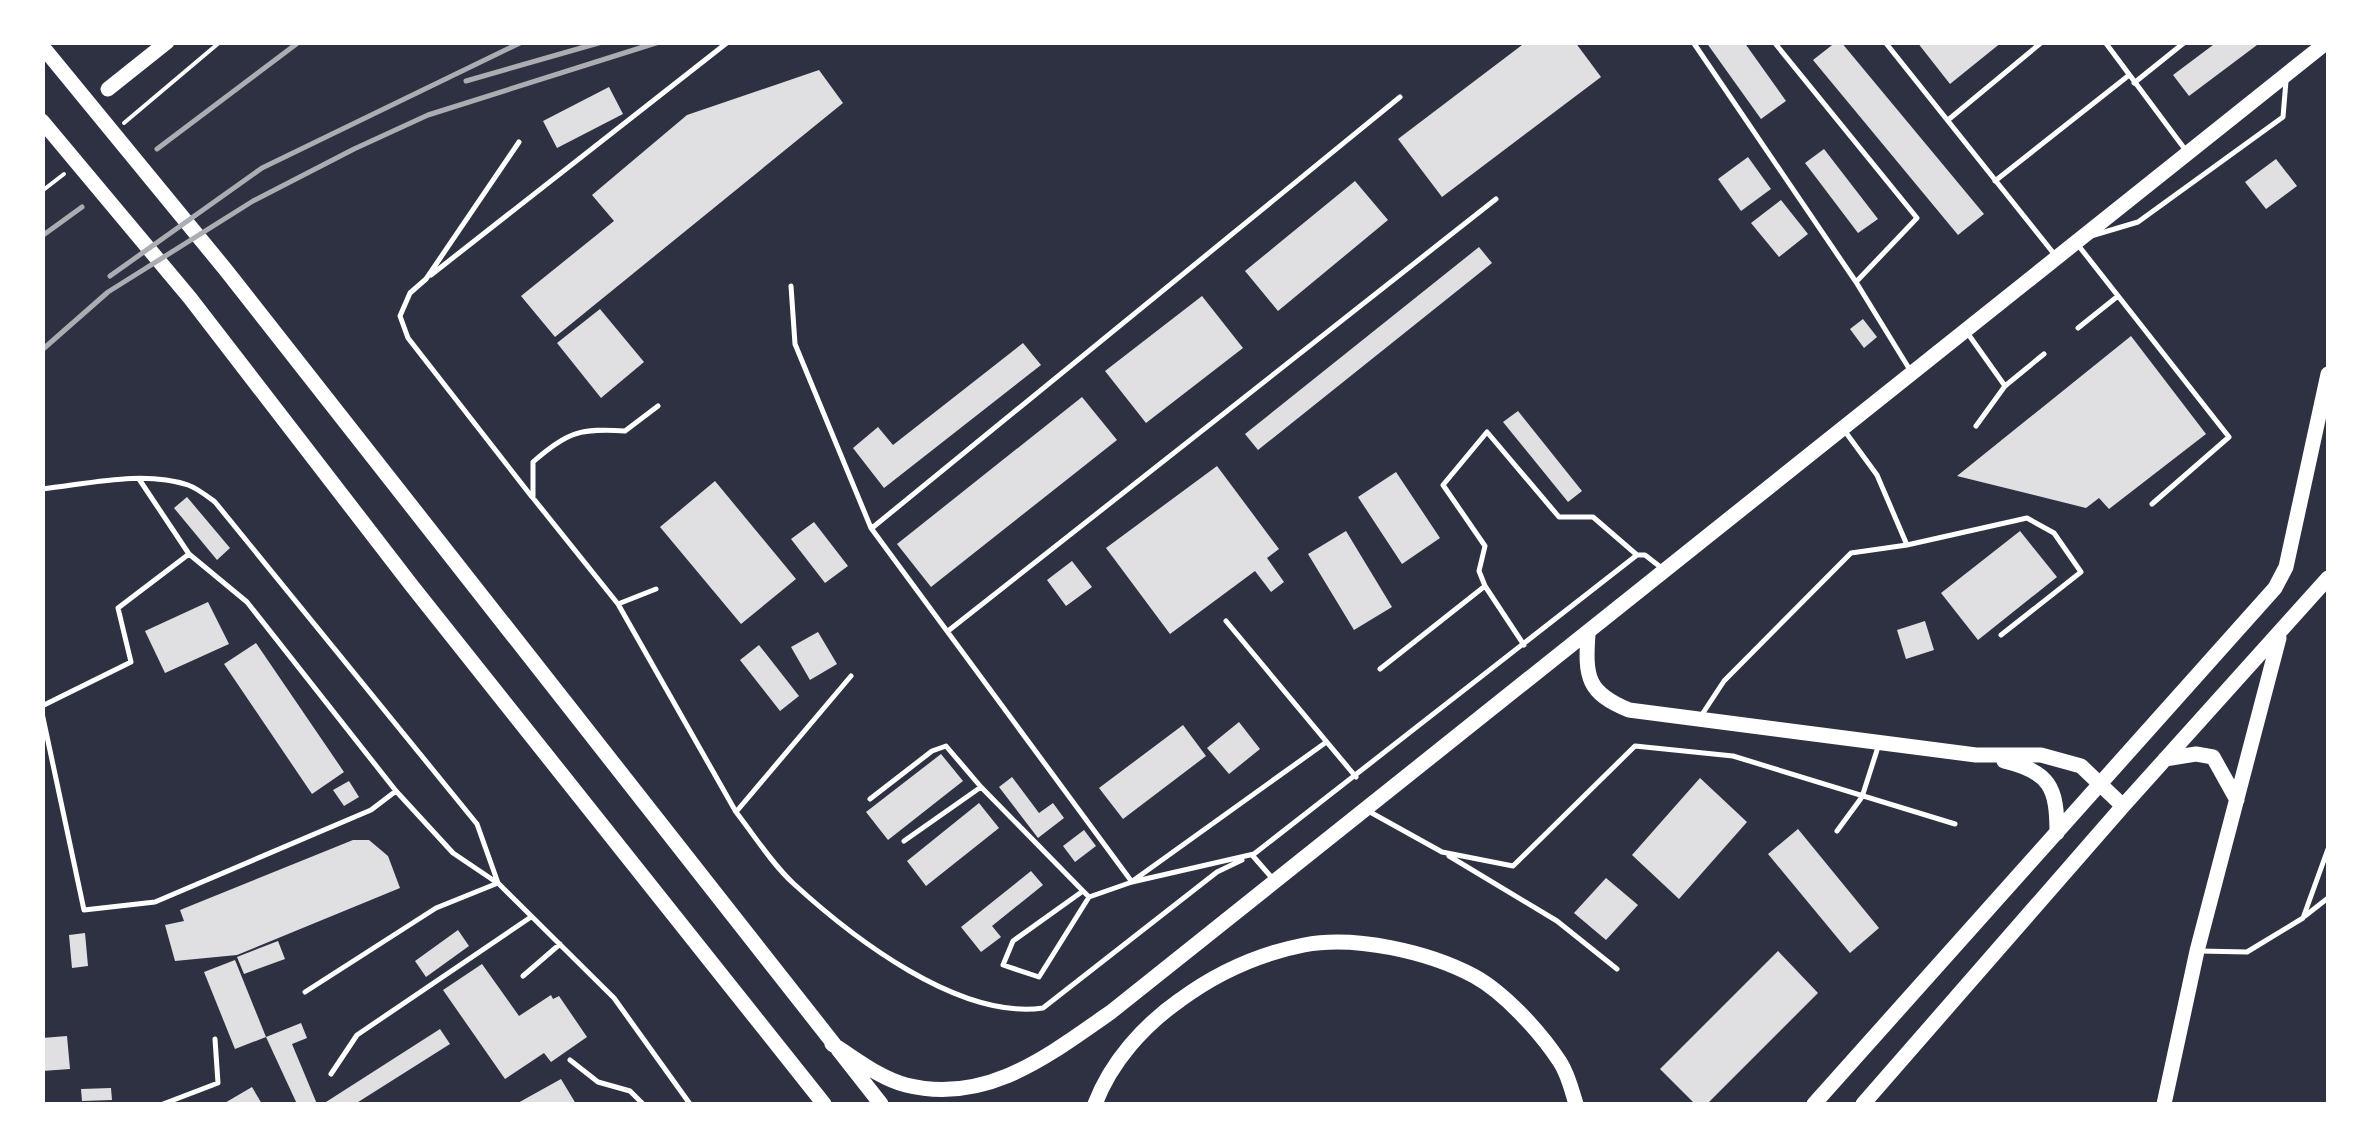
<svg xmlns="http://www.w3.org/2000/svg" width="2371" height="1147" viewBox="0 0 2371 1147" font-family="Mulish,sans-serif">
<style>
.building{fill:#e0e0e3}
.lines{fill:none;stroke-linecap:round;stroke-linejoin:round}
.path{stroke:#fff;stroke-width:4}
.service{stroke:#fff;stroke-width:5}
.primary{stroke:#fff;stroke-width:15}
.rail{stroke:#abadb3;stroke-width:5}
</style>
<rect width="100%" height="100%" fill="#2d3142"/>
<path class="building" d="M1526,42h49l26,35 -159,120 -44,-58z
M1706,42h38l42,59 -25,18z
M1836,42h5l143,172 -26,21 -145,-175z
M1917,42h85l-52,42z
M2217,42h44l-72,54 -16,-21z
M819,70l24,33 -288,234 -34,-41 93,-75 -22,-26 95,-80z
M609,87l14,27 -66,34 -14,-27z
M1824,149l54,70 -20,14 -53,-70z
M1748,157l23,32 -30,22 -23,-32z
M2276,159l21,27 -31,23 -21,-27z
M1355,181l33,39 -110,91 -33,-40z
M1781,200l27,34 -29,23 -28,-34z
M1479,247l13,16 -234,187 -13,-16z
M1202,296l41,52 -97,75 -41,-52z
M600,309l44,53 -43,36 -44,-55z
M1863,319l14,18 -13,11 -14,-19z
M2131,336l75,98 -97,75 -10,-11 -13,10 -129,-32z
M1023,343l18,22 -157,123 -31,-40 25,-21 15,18z
M1082,397l35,43 -186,147 -34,-43z
M1518,411l64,80 -14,11 -65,-80z
M1217,466l62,83 -12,9 17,24 -13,10 -16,-21 -85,63 -64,-86z
M1396,472l44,66 -38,26 -44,-67z
M715,481l81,98 -55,45 -81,-97z
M187,497l43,51 -13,12 -43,-52z
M814,522l34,44 -23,17 -34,-44z
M1346,531l46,76 -38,23 -46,-76z
M2020,531l37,46 -79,63 -37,-47z
M1072,561l20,26 -26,19 -19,-26z
M208,602l21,42 -64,29 -20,-42z
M1925,621l9,29 -28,9 -9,-29z
M818,632l19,32 -27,16 -19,-33z
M256,643l88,129 -32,22 -88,-130z
M759,645l40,51 -19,15 -40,-51z
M1239,722l21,27 -31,25 -22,-26z
M1183,725l23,31 -83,63 -24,-31z
M941,754l22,27 -75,59 -22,-28z
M1012,777l27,36 14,-10 11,15 -26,20 -39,-51z
M1700,778l47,44 -68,77 -47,-44z
M349,781l10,16 -15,9 -11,-16z
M979,803l20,25 -73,58 -19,-25z
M1798,829l81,99 -29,25 -82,-99z
M1084,830l12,16 -21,16 -12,-16z
M353,840h16l19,16 12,32 -163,67 -62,6 -10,-36 19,-4 -4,-11z
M1031,871l12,14 -51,41 9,11 -20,15 -20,-25z
M1606,878l32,27 -32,35 -32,-27z
M458,930l11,16 -43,31 -11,-16z
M85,933l3,33 -16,2 -3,-33z
M278,941l7,18 -41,15 -7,-17z
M1778,951l40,42 -111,111h-12l-35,-35z
M235,960l31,77 -31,12 -31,-77z
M482,964l37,52 32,-21 2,4 6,-3 28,41 -36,25 -7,-9 -39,26 -62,-89z
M301,1023l6,15 -15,6 25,60h-20l-31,-67z
M440,1029l10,15 -95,60h-27l-2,-2z
M67,1036l3,33 -28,2v-33z
M561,1079l15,25h-60z
M252,1087l10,17h-39z
M111,1088l1,12 -30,1 -1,-12z"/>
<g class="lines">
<path class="path" d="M124,123l96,-81
M42,191l22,-17"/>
<path class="service" d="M1693,42l163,240 54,88
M1774,42l143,176 -61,64
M1885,42l170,213
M2105,42l79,106
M2134,83l51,-41
M1948,120l94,-78
M519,142l-93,137 -16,14 -10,23 8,22 124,159
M1995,181l133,-105
M2091,236l47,-14 145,-105 3,-36
M2078,245l151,192 -77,67
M431,275l297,-233
M791,286l4,58 76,184 261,354
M2078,328l40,-32
M1966,331l39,55
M658,406l-33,25c-45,-3 -58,1 -92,31v36l85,106 118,208
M1976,426l29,-40 39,-32
M1844,430l33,45 30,70
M139,479l50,75 58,48 149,189 57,62 43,29
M42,489c46,-5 101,-19 146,-4 9,3 19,11 27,17l262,322 21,59 116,115 76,106
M872,528l528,-431
M618,604l38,-15
M1226,621l130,156
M948,631l548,-432
M1524,645l-39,-59 -6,-15 6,-25 -42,-61 44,-53 72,85h34l44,38h8l18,14
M1380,669l105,-83
M851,676l-115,136c18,23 36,52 58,72 59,54 165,136 249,124l174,-136 25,-12
M42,706l89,-44 -13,-54 71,-54
M42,713l42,197 71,-8 216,-92 25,-19
M1701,716l23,-35 127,-128 56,-8 120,-27 27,15 27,39 -80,63
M870,799l62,-48 14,-5 35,41
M1370,812l72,40 71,14 122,-120 98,10 222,68
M1837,831l25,-34 16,-50
M904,841l77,-54 102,104
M1252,855l21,24
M1449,856l108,65 60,48
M1134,880l191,-137
M1089,897l-6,-6 -70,50 -10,24 36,12 50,-80 43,-15 122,-28 383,-299
M2305,916l23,-18
M2200,951l47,1 56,-34 25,-69
M523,976l37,-32
M305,992l131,-84 62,-25
M570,1060l28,22 32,9 13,13
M331,1074l26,-39 174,-118
M163,1104l55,-21 -3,-44"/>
<path class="primary" d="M42,46l183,223 656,835
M108,89l59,-47
M42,121l148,177 222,288 412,518
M1588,634c-3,43 -1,59 41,76l347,45h65l40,11 42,40
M2165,759l31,-5 17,3 24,43
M2004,761c46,11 53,26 53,72
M832,1044c23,14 47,34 74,41 81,20 143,-30 205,-73 405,-323 808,-649 1216,-970
M1095,1104c16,-42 48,-78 85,-104 38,-28 78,-46 124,-55 51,-10 125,7 170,31 31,17 67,57 86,86 8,12 12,29 16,42
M1814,1104l461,-516 11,-21 42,-193
M1863,1104l260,-298 205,-228
M2164,1104l33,-153 82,-313"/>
<path class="rail" d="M466,81l136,-39
M157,149l142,-107
M42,236l40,-29
M110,276l152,-108 260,-126
M42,350l66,-58 145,-91 101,-52 74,-34 231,-73"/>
</g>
<rect width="2371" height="1147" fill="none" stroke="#ffffff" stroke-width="90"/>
</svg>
